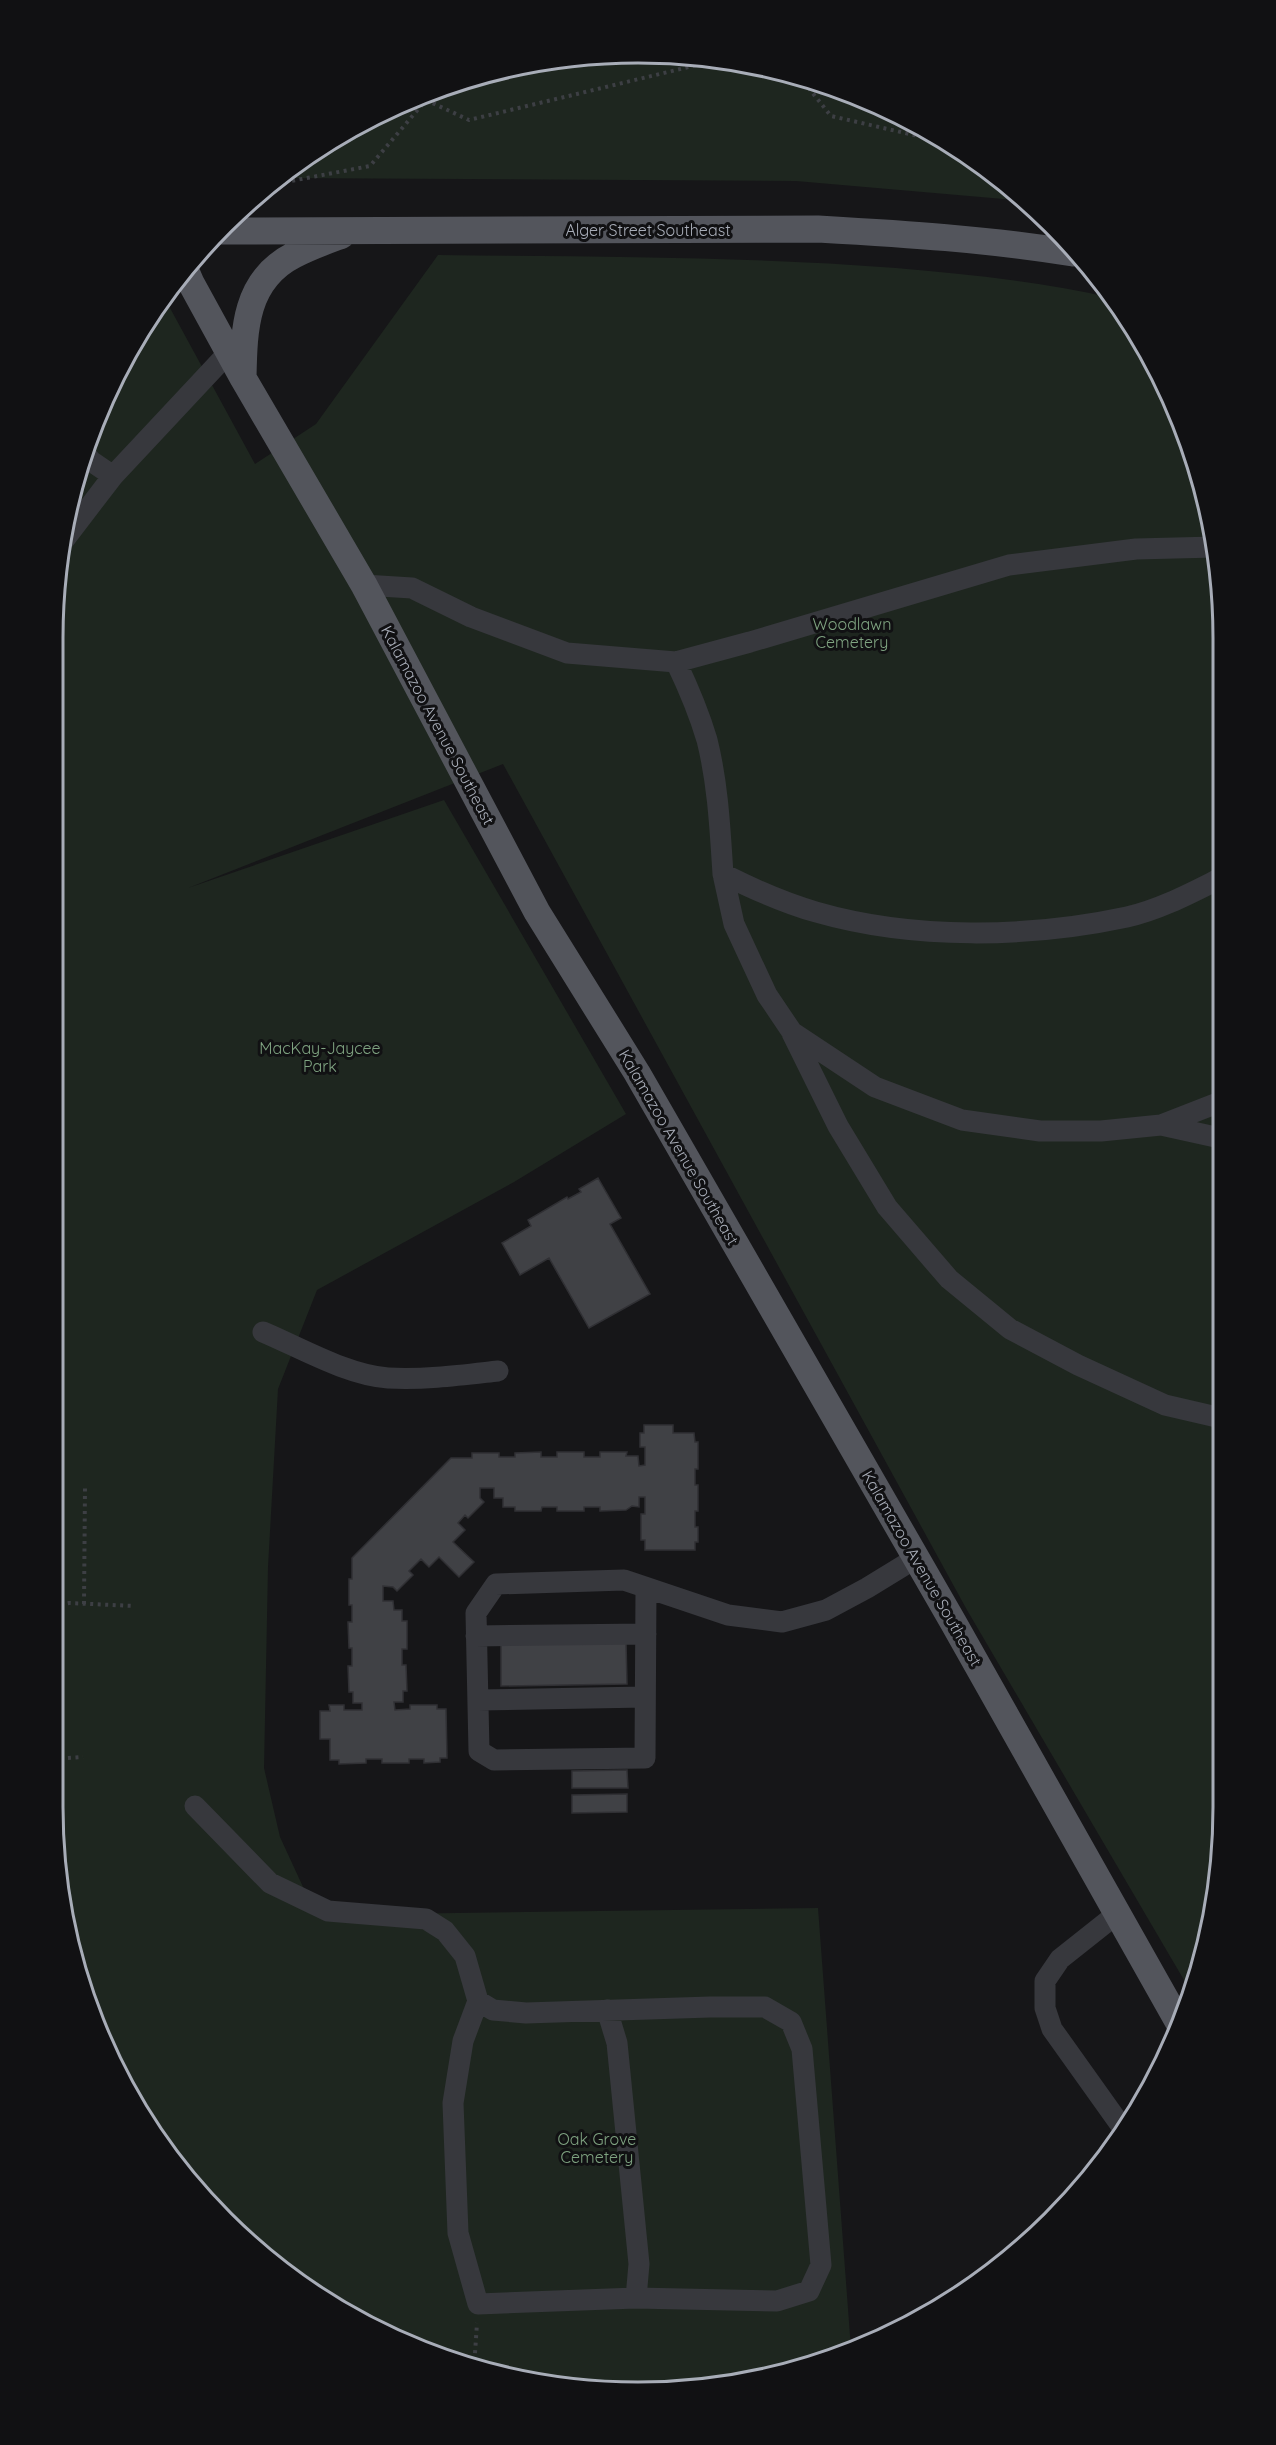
<svg xmlns="http://www.w3.org/2000/svg" width="1276" height="2445" viewBox="0 0 1276 2445" font-family="Quicksand,sans-serif">
<style>
.green{fill:#1e261f}
.building{fill:#404145;stroke:#303034;stroke-width:1.5}
.lines{fill:none;stroke-linecap:round;stroke-linejoin:round}
.path{stroke:#3d3f44;stroke-width:4;stroke-dasharray:3 4.5;stroke-linecap:butt}
.minor{stroke:#37383d;stroke-width:21}
.major{stroke:#53555c;stroke-width:27}
.labels{text-anchor:middle;stroke-width:6;stroke-linejoin:round;paint-order:stroke}
.street-label{font-size:16px;fill:#a8adb8;stroke:#111113}
.park-label{font-size:16px;fill:#7fa381;stroke:#111113}
.rim{fill:none;stroke:#a8adb8;stroke-width:3}
</style>
<rect width="100%" height="100%" fill="#161618"/>
<path class="green" d="M677,54l113,19 107,40 130,88 -231,-20 -516,-3 66,-47 104,-48 112,-26z
M438,255c153,2 306,1 458,13 72,6 145,14 216,30l13,14 54,102 39,147 4,1284 -18,113 -13,34 -224,-382 -464,-846 -315,124 256,-88 182,314 -112,68 -197,108 -39,99 -10,178 -4,201 16,69 36,78 502,-7 33,441 -61,23 -113,19h-78l-112,-18 -73,-25 -101,-54 -61,-47 -78,-83 -43,-65 -47,-103 -20,-75 -11,-114 1,-1207 19,-114 40,-107 51,-82 91,167 61,-40z"/>
<path class="building" d="M598,1178l23,40 -11,6 40,70 -61,34 -40,-70 -29,17 -18,-32 29,-17 -3,-6 39,-23 1,2 13,-7 -2,-3z
M644,1425h29v8h21l1,9h3v27h-3v16h3v26h-3v16h3v15h-3v8h-50v-10h-4v-26h4v-17h-6v10l-7,-1 -6,4 -26,1v-4h-16v4h-27v-4h-15l-1,4h-26v-4h-12v-9h-9v-10h-14v10l4,4 -16,16 -3,-3 -7,8 7,7 -12,12 21,20 -15,15 -20,-20 -10,10 -8,-8 -12,12 4,4 -16,16 -4,-4 -10,-1v15h10l1,9h8v11h5v28h-5v16h4l1,26h-4v11h-9l1,8 15,-1v-4h27v4h9l1,49h-7v4l-16,1v-4h-15v4h-27v-4h-16v4l-27,1v-4h-9v-21h-10v-28h10l-1,-6h15v5h18v-7h-9v-11h-4l-1,-26h4v-18h-3l-1,-26h4v-17h-3v-26h3v-21l99,-100h21v-5h27v4h16v-4l26,-1v5h16v-5h27v5h16v-5h27l-1,4h12l1,10 6,-1v-18h-5v-14h4z
M626,1642l1,42 -126,2v-42z
M627,1770l1,18h-56v-17z
M627,1794v18l-55,1v-18z"/>
<g class="lines">
<path class="path" d="M799,76l32,40 109,25
M426,100l43,20 228,-55 11,-6
M270,185l100,-19 56,-66
M84,1604l1,-117
M53,1606l16,-3 65,3
M53,1759l30,-2
M474,2368l3,-45"/>
<path class="minor" d="M85,453l6,8 22,15
M64,540l49,-64 116,-124
M364,585l48,3 59,29 96,36 109,9 74,-20 259,-77 127,-16 79,-2
M676,662c12,25 23,51 31,78 11,44 13,89 16,134 30,15 61,29 93,38 97,28 213,26 311,5 32,-7 64,-24 92,-38
M723,874l11,50 33,71 25,37 83,55 87,33 78,11h61l60,-6 59,-23
M792,1033l46,93 49,81 62,72 61,50 68,36 87,40 56,13
M1161,1125l59,13
M263,1332c38,16 84,43 125,46 37,2 74,-3 110,-7
M646,1588l-1,170 -151,2 -15,-9 -3,-138 20,-29 128,-4 104,35 54,7 44,-12 41,-22 49,-30
M476,1636l170,-2
M478,1700l167,-3
M195,1806l75,77 58,28 98,8 19,12 20,25 13,45 -15,40 -10,62 5,130 20,71 158,-6 141,3 32,-10 12,-26 -19,-216 -11,-27 -26,-15h-55l-184,6 -33,-3 -15,-9
M1118,1913l-58,46 -15,22v27l7,21 72,101
M607,2010l10,33 22,221 -3,34"/>
<path class="major" d="M221,231l597,-2c86,5 170,10 255,24
M185,269l6,14 52,95 121,207 173,327 100,161 316,549 226,401
M243,377c1,-48 2,-97 51,-122 15,-8 32,-14 48,-20"/>
</g>
<g class="labels">
<g class="street-label">
<text x="648" y="236">Alger Street Southeast</text>
<text transform="translate(438 725) rotate(62)" y="6">Kalamazoo Avenue Southeast</text>
<text transform="translate(679 1147) rotate(60)" y="6">Kalamazoo Avenue Southeast</text>
<text transform="translate(922 1568) rotate(60)" y="6">Kalamazoo Avenue Southeast</text>
</g>
<g class="park-label">
<text x="852" y="630">Woodlawn<tspan x="852" dy="18">Cemetery</tspan></text>
<text x="320" y="1054">MacKay-Jaycee<tspan x="320" dy="18">Park</tspan></text>
<text x="597" y="2145">Oak Grove<tspan x="597" dy="18">Cemetery</tspan></text>
</g>
</g>
<path d="M0 0H1276V2445H0ZM638 63H638A575 575 0 0 1 1213 638V1807A575 575 0 0 1 638 2382H638A575 575 0 0 1 63 1807V638A575 575 0 0 1 638 63Z" fill="#111113" fill-rule="evenodd"/>
<path class="rim" d="M638 63H638A575 575 0 0 1 1213 638V1807A575 575 0 0 1 638 2382H638A575 575 0 0 1 63 1807V638A575 575 0 0 1 638 63Z"/>
</svg>
